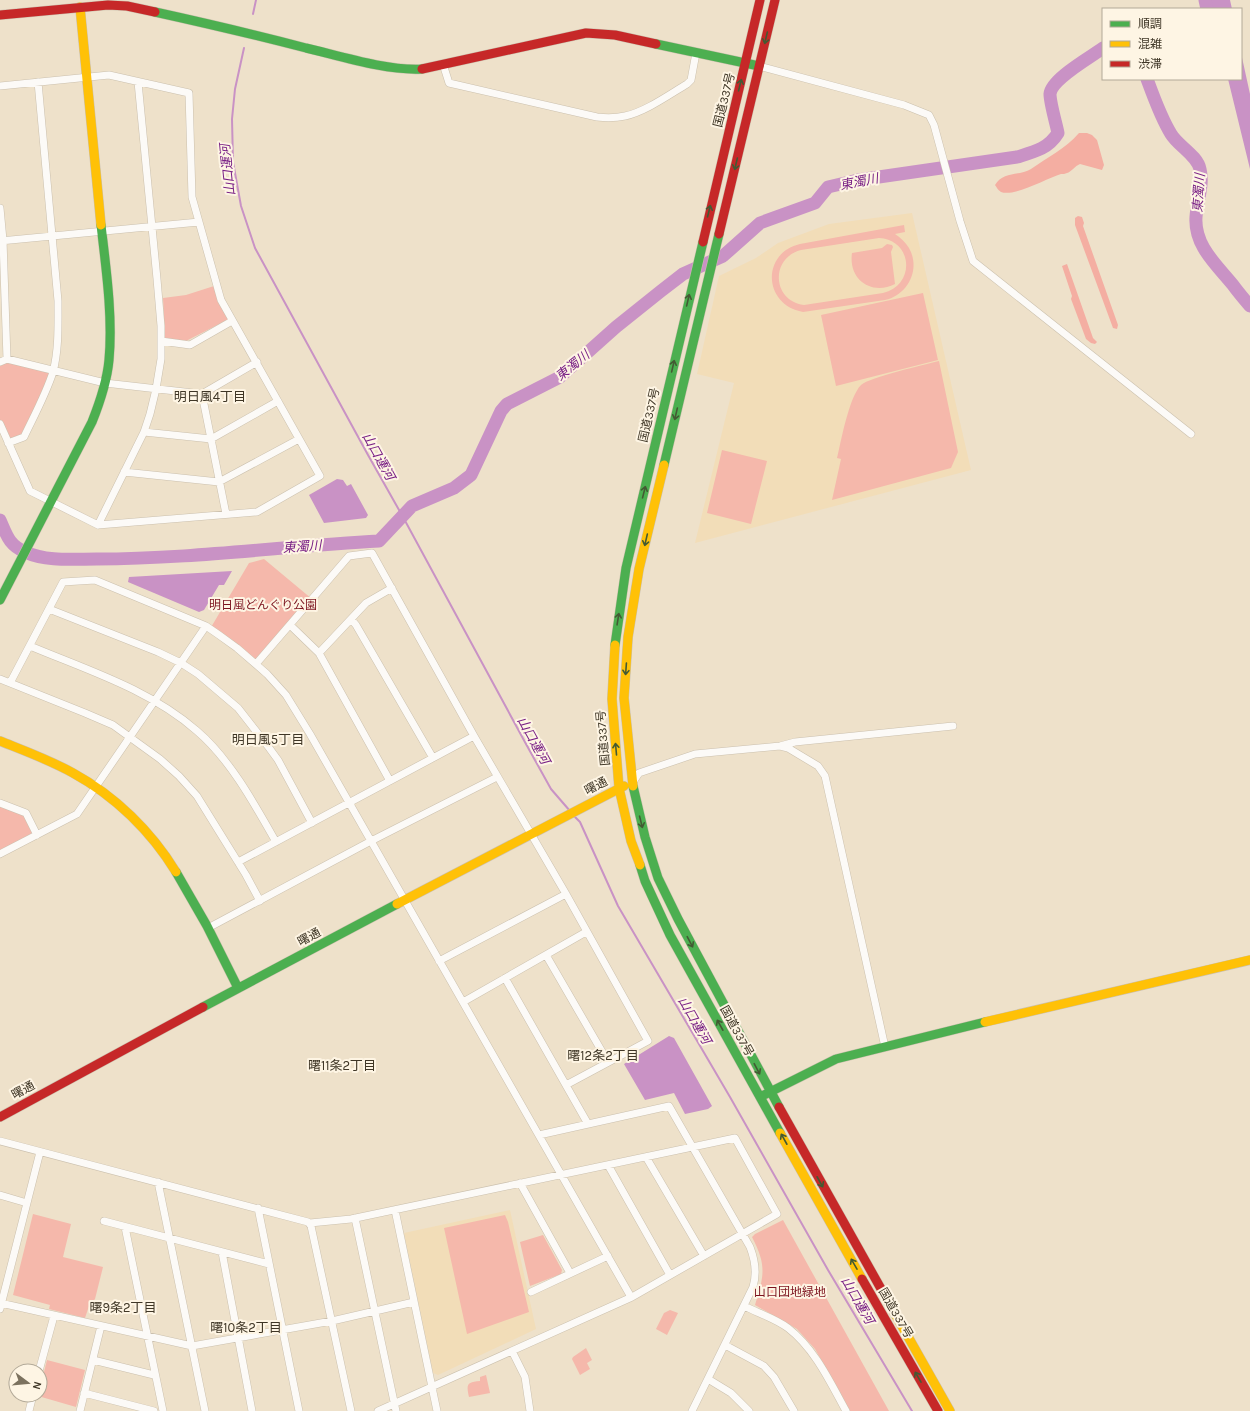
<svg xmlns="http://www.w3.org/2000/svg" width="1250" height="1411" viewBox="0 0 1250 1411" font-family="Karla,'Noto Sans JP',sans-serif">
<style>
.built{fill:#f2ddb8}
.green{fill:#f5b8ab;fill-rule:evenodd}
.forest{fill:#f4aea2}
.water{fill:#c992c5}
.lines{fill:none;stroke-linecap:round;stroke-linejoin:round}
.stream{stroke:#c992c5;stroke-width:2}
.river{stroke:#c992c5;stroke-width:13}
.street-casing{stroke:#cbc0ae;stroke-width:8}
.fast-casing{stroke:#cbc0ae;stroke-width:10}
.slow-casing{stroke:#cbc0ae;stroke-width:10}
.jam-casing{stroke:#cbc0ae;stroke-width:10}
.street{stroke:#fcfaf7;stroke-width:7}
.fast{stroke:#4caf50;stroke-width:9}
.slow{stroke:#ffc107;stroke-width:9}
.jam{stroke:#c62828;stroke-width:9}
.oneway{stroke:#435a33}
.labels{text-anchor:middle;stroke-width:4;stroke-linejoin:round;paint-order:stroke}
.street-label{font-size:12px;fill:#3f3626;stroke:#fef5e4}
.park-label{font-size:12px;fill:#7c131e;stroke:#fef5e4}
.water-label{font-size:13px;font-style:italic;fill:#781e85;stroke:#fef5e4}
.neighbourhood-label{font-size:13px;fill:#3f3626;stroke:#fef5e4}
</style>
<rect width="100%" height="100%" fill="#eee1ca"/>
<path class="built" d="M912,213l59,257 -276,73 39,-160 -37,-9 22,-98 37,-18 22,-15 51,-19z
M510,1210l26,119 -98,46 -5,-2 -29,-140z"/>
<path class="green" d="M904,225l1,7 -10,2c6,4 10,8 14,14 12,21 -1,47 -24,52l-82,12c-40,-7 -42,-59 -3,-68zM879,238c34,2 37,47 4,55l-79,12c-32,-4 -34,-47 -3,-55z
M887,244l5,1 1,2 -2,5 4,32c-23,12 -47,-4 -43,-31l30,-5z
M214,286l15,33 -43,22 -21,-2 -2,-41 23,-3z
M923,293l15,67 -102,26 -15,-71z
M7,359l46,11 -29,67 -16,6 -8,-19v-62z
M939,361l19,91 -7,16 -119,32 9,-41 -4,-1c4,-17 12,-61 24,-73 9,-8 63,-20 78,-24z
M722,450l45,11 -16,63 -44,-11z
M264,559l48,40 -56,65 -46,-35 39,-66z
M0,803l26,10 11,22 -37,19z
M33,1214l38,10 -8,33 40,10 -8,32 -6,7 -4,12 -36,-9 1,-4 -37,-10z
M505,1215l3,7 21,90 -62,22 -23,-106z
M783,1220l106,191h-39l-35,-62 -18,-20 -42,-24c9,-30 12,-39 -3,-68l3,-3z
M543,1235l19,35 -1,4 -31,12 -10,-44z
M670,1310l8,3 -11,22 -11,-6 8,-16z
M586,1348l6,12 -5,3 3,6 -10,6 -8,-16 1,-2z
M47,1360l38,10 -9,37 -38,-11 2,-1v-7z
M486,1375l4,18 -21,4c-3,-13 -2,-15 11,-16v-4z"/>
<path class="forest" d="M1079,133h8l5,2 5,5 7,25 -2,5 -22,-6c-5,2 -9,8 -13,9 -2,1 -4,1 -6,1 -14,4 -46,23 -60,18 -3,-2 -4,-4 -6,-7 8,-14 25,-9 36,-16 17,-12 34,-20 48,-36z
M1078,216l4,1 2,6 -1,3 35,99 -1,4 -4,-1 -38,-103v-7z
M1067,264l26,74 4,4 -2,2 -4,-1 -5,-4 -15,-40 1,-3 -10,-30z"/>
<path class="water" d="M1209,0h21l2,9h-21z
M1241,53l9,41v75l-22,-90h13z
M337,479l6,1 4,6 4,-2 17,31 -2,3 -42,5 -15,-28z
M232,571l-8,14h-5l-15,25 -5,2 -71,-30 1,-5z
M669,1036l5,2 38,68 -4,3 -23,5 -11,-21 -29,7 -21,-36z"/>
<g class="lines">
<path class="stream" d="M253,14l3,-14
M244,48l-9,41 -3,30 1,43 8,44 14,42 113,207 35,62 123,227 25,45 19,22
M574,816l6,6 38,84 112,191 98,173 84,141"/>
<path class="river" d="M1205,0l2,9
M1147,79c7,19 14,39 24,55 7,12 26,21 29,35 4,16 -3,32 -4,48 -2,29 21,48 37,68 5,7 11,14 17,21
M0,520c7,16 9,25 25,32 22,10 49,7 72,7 94,0 188,-13 282,-18l33,-35 42,-18 17,-13 30,-64 6,-7 53,-27 56,-50 45,-36 22,-17 40,-18 37,-33 55,-20 13,-16 30,-7 159,-23c17,-5 31,-8 41,-24 -2,-10 -8,-30 -8,-39 1,-15 41,-37 53,-46"/>
<g class="street-casing">
<path id="street" d="M443,64l6,19 148,34c9,1 19,1 28,-1 20,-4 45,-22 62,-32l4,-4 5,-27
M759,66l145,39 25,10 5,10 26,96 13,40 218,173
M0,86l109,-11 80,18 3,104 29,103 99,176 -63,36 -159,13 -68,-34 -30,-67
M0,208l3,32 4,119
M0,241l199,-19
M161,341l29,4 42,-24
M0,362l7,-3 98,24 97,11 55,-32
M202,394l24,120
M144,432l67,7 67,-38
M8,443l16,-6c10,-21 22,-43 29,-65 6,-23 5,-48 5,-71l-20,-219
M124,472l95,10 80,-43
M98,525l46,-93 6,-18 6,-25 5,-30v-33l-4,-47 -19,-197
M49,609l109,43 23,11 17,11 40,34 29,37 11,15 34,63
M351,619l5,6 77,133
M290,625l29,28 71,128
M30,646c57,24 119,43 167,85 33,28 58,74 79,111
M319,653l47,-50 26,-15
M256,664l93,-108 23,-3 102,183 92,158 82,147 -82,44
M0,679l85,34 28,12 47,34 19,17 18,20 49,79 14,26
M10,683l53,-101 32,-2 111,46 13,9 18,13 30,26 19,21 24,39 321,563
M780,746l8,2 30,18 7,10 60,271
M633,782l6,-9 56,-19 85,-8 15,-4 158,-16
M0,803l26,10 11,22
M0,854l77,-40 129,-188
M238,862l236,-126
M208,928l163,-87 126,-64
M546,955l62,107
M439,961l127,-67
M505,978l83,146
M463,1002l123,-70
M539,1135l130,-29 81,141c5,13 7,27 3,40l-61,124
M0,1141l308,81 3,4 40,185
M646,1157l58,99
M608,1165l62,110
M158,1182l47,229
M520,1183l50,90
M0,1195l27,8
M258,1208l41,203
M395,1210l42,201
M355,1218l41,193
M104,1221l165,43
M310,1223l41,-4 384,-81 42,76 -145,83 -254,114
M125,1227l38,184
M222,1252l30,159
M531,1292l77,-36
M0,1303l192,43 140,-25 82,-19
M744,1306c14,7 32,13 44,22 27,21 42,54 58,83
M0,1309l40,-157
M725,1345l39,21 10,11 20,34
M512,1351l13,26 5,34
M93,1360l61,15
M39,1371l15,-55
M708,1379l23,14 18,18
M84,1393l70,18
M29,1411l4,-16
M80,1411l21,-85"/>
</g>
<g class="fast-casing">
<path id="fast" d="M155,12c50,11 101,23 151,36 34,8 81,23 116,21
M656,44l103,22
M664,465l55,-231
M0,600l92,-178c8,-20 15,-40 17,-62 4,-43 -3,-92 -8,-135
M615,645l11,-77 77,-326
M633,786l12,51 13,41 20,41 101,188
M640,865l5,16 25,54 110,198
M176,872l31,54 31,62
M203,1007l194,-103
M764,1095l72,-36 149,-37"/>
</g>
<g class="slow-casing">
<path id="slow" d="M80,7l21,218
M615,645l-3,54 7,89 12,53 9,24
M0,741c25,10 50,19 73,32 42,23 78,58 103,99
M633,786l-9,-88 4,-61 11,-68 25,-104
M397,904l227,-118
M985,1022l265,-62
M780,1133l82,146
M889,1303l61,108"/>
</g>
<g class="jam-casing">
<path id="jam" d="M0,15l108,-10 19,1 28,6
M422,69l164,-36 29,2 41,9
M719,234l56,-234
M703,242l57,-242
M779,1107l110,196
M0,1117l203,-110
M862,1279l76,132"/>
</g>
<use href="#street" class="street"/>
<use href="#fast" class="fast"/>
<use href="#slow" class="slow"/>
<use href="#jam" class="jam"/>
</g>
<defs><path id="oneway-shaft" d="M-6 0H5M1.5-3L5.5 0L1.5 3" fill="none" stroke-width="1.6" stroke-linecap="round" stroke-linejoin="round"/></defs>
<g class="oneway">
<use href="#oneway-shaft" transform="translate(766 38) rotate(103)"/>
<use href="#oneway-shaft" transform="translate(740 85) rotate(-76)"/>
<use href="#oneway-shaft" transform="translate(736 164) rotate(103)"/>
<use href="#oneway-shaft" transform="translate(709 211) rotate(-76)"/>
<use href="#oneway-shaft" transform="translate(688 300) rotate(-77)"/>
<use href="#oneway-shaft" transform="translate(673 366) rotate(-77)"/>
<use href="#oneway-shaft" transform="translate(676 414) rotate(103)"/>
<use href="#oneway-shaft" transform="translate(644 492) rotate(-76)"/>
<use href="#oneway-shaft" transform="translate(646 540) rotate(103)"/>
<use href="#oneway-shaft" transform="translate(618 619) rotate(-81)"/>
<use href="#oneway-shaft" transform="translate(626 669) rotate(94)"/>
<use href="#oneway-shaft" transform="translate(616 749) rotate(-95)"/>
<use href="#oneway-shaft" transform="translate(641 822) rotate(76)"/>
<use href="#oneway-shaft" transform="translate(690 942) rotate(62)"/>
<use href="#oneway-shaft" transform="translate(720 1025) rotate(-119)"/>
<use href="#oneway-shaft" transform="translate(757 1069) rotate(62)"/>
<use href="#oneway-shaft" transform="translate(784 1139) rotate(-119)"/>
<use href="#oneway-shaft" transform="translate(820 1182) rotate(61)"/>
<use href="#oneway-shaft" transform="translate(854 1264) rotate(-120)"/>
<use href="#oneway-shaft" transform="translate(918 1377) rotate(-120)"/>
</g>
<g class="labels">
<g class="street-label">
<text transform="translate(724 100) rotate(-76)" y="4">国道337号</text>
<text transform="translate(649 415) rotate(-77)" y="4">国道337号</text>
<text transform="translate(603 738) rotate(-95)" y="4">国道337号</text>
<text transform="translate(596 786) rotate(-27)" y="4">曙通</text>
<text transform="translate(309 937) rotate(-28)" y="4">曙通</text>
<text transform="translate(737 1031) rotate(61)" y="4">国道337号</text>
<text transform="translate(23 1090) rotate(-28)" y="4">曙通</text>
<text transform="translate(896 1313) rotate(60)" y="4">国道337号</text>
</g>
<g class="park-label">
<text x="263" y="609">明日風どんぐり公園</text>
<text x="790" y="1296">山口団地緑地</text>
</g>
<g class="water-label">
<text transform="translate(227 170) rotate(-96)" y="5">山口運河</text>
<text transform="translate(859 181) rotate(-11)" y="5">東濁川</text>
<text transform="translate(1198 193) rotate(-86)" y="5">東濁川</text>
<text transform="translate(572 365) rotate(-39)" y="5">東濁川</text>
<text transform="translate(379 456) rotate(61)" y="5">山口運河</text>
<text transform="translate(302 546) rotate(-4)" y="5">東濁川</text>
<text transform="translate(534 740) rotate(61)" y="5">山口運河</text>
<text transform="translate(695 1020) rotate(60)" y="5">山口運河</text>
<text transform="translate(858 1300) rotate(60)" y="5">山口運河</text>
</g>
<g class="neighbourhood-label">
<text x="210" y="401">明日風4丁目</text>
<text x="268" y="744">明日風5丁目</text>
<text x="603" y="1060">曙12条2丁目</text>
<text x="342" y="1070">曙11条2丁目</text>
<text x="123" y="1312">曙9条2丁目</text>
<text x="246" y="1332">曙10条2丁目</text>
</g>
</g>
<rect x="1102" y="8" width="140" height="72" fill="#fef5e4" stroke="#b2a998"/>
<rect x="1110" y="21" width="20" height="6" fill="#4caf50" stroke="#b2a998"/>
<text x="1138" y="28" font-size="12" fill="#3f3626">順調</text>
<rect x="1110" y="41" width="20" height="6" fill="#ffc107" stroke="#b2a998"/>
<text x="1138" y="48" font-size="12" fill="#3f3626">混雑</text>
<rect x="1110" y="61" width="20" height="6" fill="#c62828" stroke="#b2a998"/>
<text x="1138" y="68" font-size="12" fill="#3f3626">渋滞</text>
<g transform="translate(28 1383) rotate(106)"><circle r="19" fill="#fef5e4" stroke="#b2a998"/>
<path d="M0-3L7 15L0 10L-7 15Z" fill="#7c725f"/>
<text y="-6" font-size="11" font-weight="bold" text-anchor="middle" fill="#3f3626">N</text>
</g>
</svg>
